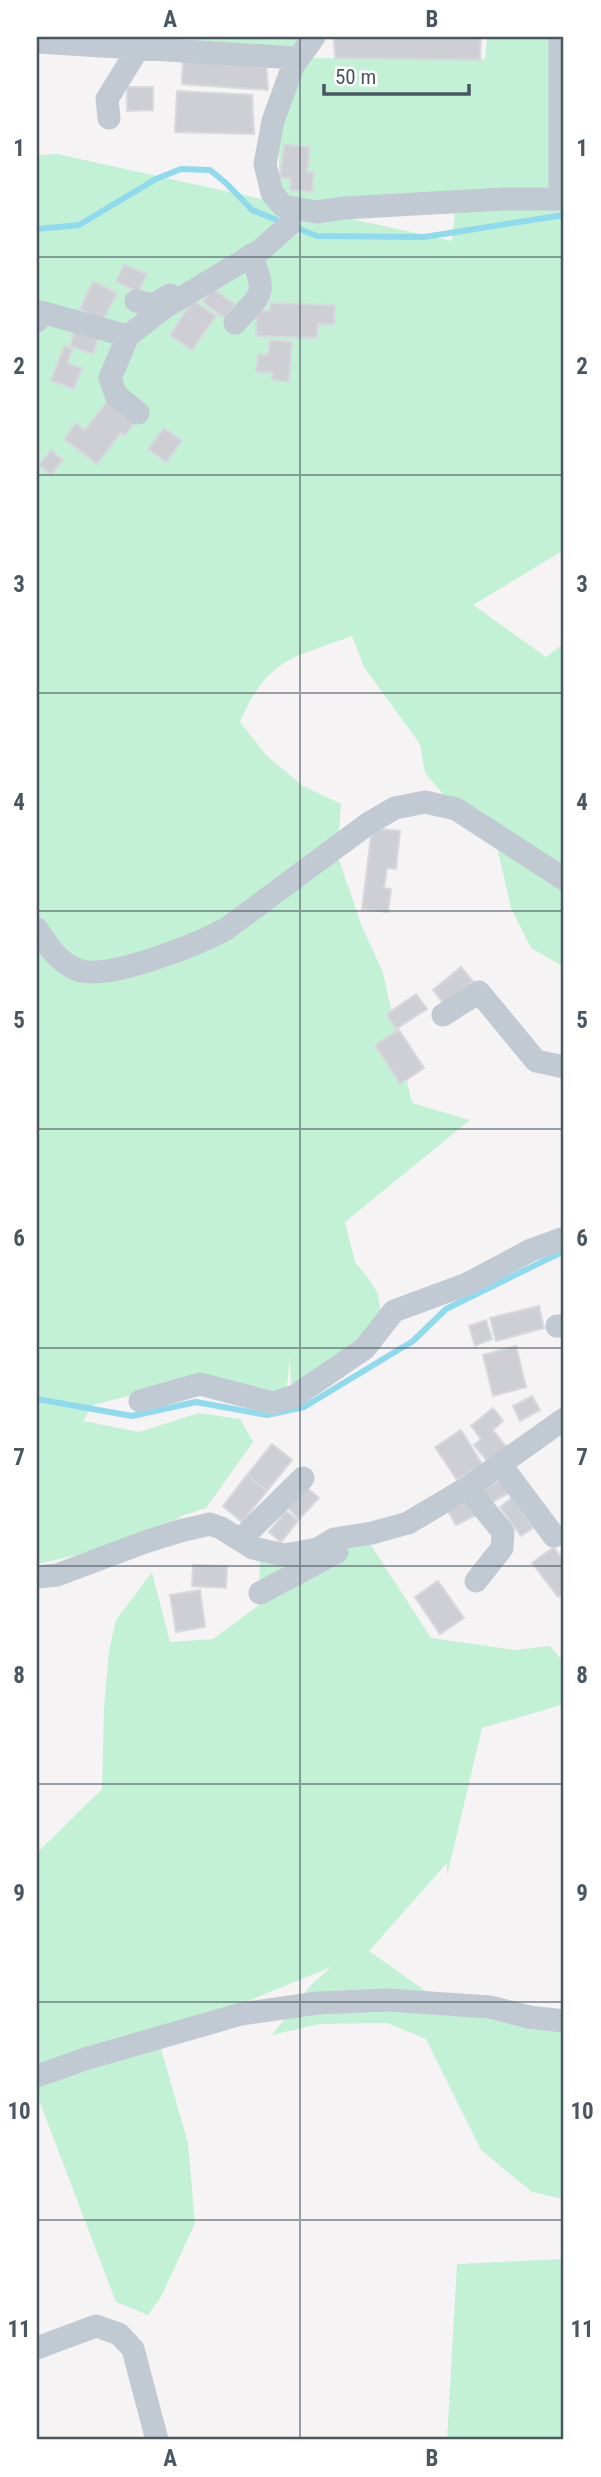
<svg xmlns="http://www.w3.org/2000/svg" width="601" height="2477" viewBox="0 0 601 2477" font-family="'Roboto Condensed',sans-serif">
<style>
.green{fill:#c3f1d5}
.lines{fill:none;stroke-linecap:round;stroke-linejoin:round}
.stream{stroke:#90daee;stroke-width:6}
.building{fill:#cdcfd5;stroke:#d7d9de;stroke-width:2}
.minor{stroke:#c1cad2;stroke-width:23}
.grid{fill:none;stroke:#4a5661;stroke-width:2;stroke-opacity:0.55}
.neatline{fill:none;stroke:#4a5661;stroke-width:2.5}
.grid-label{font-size:23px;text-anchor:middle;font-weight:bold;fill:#4a5661}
</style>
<rect width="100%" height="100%" fill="#f5f3f3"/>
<path class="green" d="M37,37h277l-17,21z
M487,37h67l10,162v351l-91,55 73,52 18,-14v324l-33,-19 -20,-40 -16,-70 -39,-29 -31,-36 -5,-29 -56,-77 -12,-31c-59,22 -85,22 -112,86l27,34 36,30 38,18 -3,42 -3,2 26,76 22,49 29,130 58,17 -125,102 10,40 14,17 9,15 3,18 -16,30 -74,50 -1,-36 -4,41 -85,-20 -108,28 -10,16 56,11 60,-19 41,6 13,23 -47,66 -22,7 -39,21 -49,15 -59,13v-1409l20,-1 395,87 4,-39 -131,8 -46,-16v-52l23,-84 183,1z
M367,1539l64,99 84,12 35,-4 14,16v42l-82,24 -35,148v-13l-78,88 75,53 120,17v178l-32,-7 -51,-42 -55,-111 -39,-16 -68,1 -47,11 38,-49 21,-19 -173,71 30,105 7,80 -34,74 -13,18 -32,-13 -79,-207v-242l65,-64 2,-81 5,-57 7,-31 36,-48 18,70 43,-3 46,-34 1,-46z
M564,2259v181h-117l10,-176z"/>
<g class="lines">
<path class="stream" d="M37,229l42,-4 77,-46 25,-10 29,1 17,14 25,26 65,26 107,1 140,-22
M37,1399l95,17 64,-14 71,13 37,-8 109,-66 33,-32 118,-58"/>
</g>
<path class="building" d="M334,37h147l-1,23 -145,-2z
M183,60h83l2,30 -86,-6z
M127,87h26v23l-26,1z
M177,91l75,4 2,39 -79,-2z
M284,144l26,3 -3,25h7l-2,20 -22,-2 1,-12 -11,-1z
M124,264l23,10 -9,18 -22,-10z
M93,281l24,12 -14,27 -23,-11z
M212,289l23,15 -10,14 -22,-16z
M193,300l23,16 -24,34 -22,-15z
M270,303l65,2 -1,19h-16l-1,14 -61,-2v-26l14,1z
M76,327l23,8 -6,19 -23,-8z
M270,340l22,2 -3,40 -17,-2 1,-7 -17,-1 2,-18 10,1z
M64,346l8,3 -5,14 15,5 -8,21 -23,-8z
M109,399l28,21 -12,16 -4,-3 -24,31 -33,-25 12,-16 9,7z
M164,428l18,13 -16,21 -18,-13z
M51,450l12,10 -12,15 -12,-10z
M372,828l28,3 -4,38 -9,-1 -3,20 7,1 -3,23 -26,-3z
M461,967l12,14 -29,23 -11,-14z
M416,994l11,15 -31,20 -9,-15z
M399,1030l25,38 -24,16 -25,-39z
M539,1306l5,22 -48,13 -6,-23z
M486,1320l6,19 -17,7 -6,-20z
M516,1346l10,41 -33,9 -10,-41z
M532,1396l8,14 -20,11 -7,-15z
M493,1408l10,13 -10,9 17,22 -18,15 -18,-22 7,-6 -10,-13z
M461,1430l21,34 -25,16 -22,-33z
M272,1444l20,16 -25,31 -20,-16z
M247,1475l20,16 -25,31 -19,-16z
M502,1479l7,14 -20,11 -7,-14z
M305,1486l14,12 -20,21 -13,-13z
M512,1498l21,30 -12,8 -21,-29z
M468,1501l8,14 -20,10 -8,-14z
M286,1511l12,10 -17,21 -12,-10z
M554,1547l10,15v31l-6,4 -26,-34z
M193,1565l34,1 -1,22 -34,-2z
M438,1581l26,37 -24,16 -25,-37z
M200,1590l5,37 -29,5 -6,-37z"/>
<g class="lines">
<path class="minor" d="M314,37l-21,29 -20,55 -8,43 7,29 11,13 33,6 28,-4 159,-9h61
M560,37v162
M37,42l260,16
M109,118l-2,-19 31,-50
M136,301l17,4 17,-10
M37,321l4,-9 87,24 36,-28 97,-58 28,-25
M235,323c28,-31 32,-28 16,-68
M128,336l-18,42 6,17 22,18
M37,929c11,17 21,33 41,41 30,11 120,-26 148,-41l143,-106 26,-15 30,-6 31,7 108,70
M443,1015l36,-23 57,69 28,6
M557,1326h7
M140,1401l60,-17 73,19 22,-7 69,-47 30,-38 73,-27 64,-34 33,-12
M500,1464l54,72
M467,1488l36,44 -1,16 -26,33
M240,1540l63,-62
M37,1577l20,-2 88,-33 35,-11 30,-7 11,4 32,20 31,7 34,-6 16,-10 38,-6 36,-10 59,-35 97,-69
M260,1593l77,-41
M37,2076l48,-17 156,-45 77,-11 69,-3 103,7 39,10 35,4
M37,2348l59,-22 23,8 14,15 24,91"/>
</g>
<path class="grid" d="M300,37v2403M37,257h527M37,475h527M37,693h527M37,911h527M37,1129h527M37,1348h527M37,1566h527M37,1784h527M37,2002h527M37,2220h527"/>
<rect width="601" height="2477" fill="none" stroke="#ffffff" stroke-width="77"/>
<path d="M324 84v10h145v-10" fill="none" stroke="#4a5661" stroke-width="3.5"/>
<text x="335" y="84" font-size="21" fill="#4a5661" stroke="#ffffff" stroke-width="5" paint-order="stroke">50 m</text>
<rect x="38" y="38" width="524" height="2400" class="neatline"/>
<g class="grid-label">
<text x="170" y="27">A</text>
<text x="432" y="27">B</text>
<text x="19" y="156">1</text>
<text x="582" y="156">1</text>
<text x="19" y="374">2</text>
<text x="582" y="374">2</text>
<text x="19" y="592">3</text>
<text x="582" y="592">3</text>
<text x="19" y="810">4</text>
<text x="582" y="810">4</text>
<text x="19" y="1028">5</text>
<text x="582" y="1028">5</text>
<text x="19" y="1246">6</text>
<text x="582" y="1246">6</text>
<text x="19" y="1465">7</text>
<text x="582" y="1465">7</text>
<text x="19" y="1683">8</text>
<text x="582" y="1683">8</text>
<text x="19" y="1901">9</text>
<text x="582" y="1901">9</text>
<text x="19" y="2119">10</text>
<text x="582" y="2119">10</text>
<text x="19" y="2337">11</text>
<text x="582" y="2337">11</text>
<text x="170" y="2466">A</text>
<text x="432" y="2466">B</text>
</g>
</svg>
